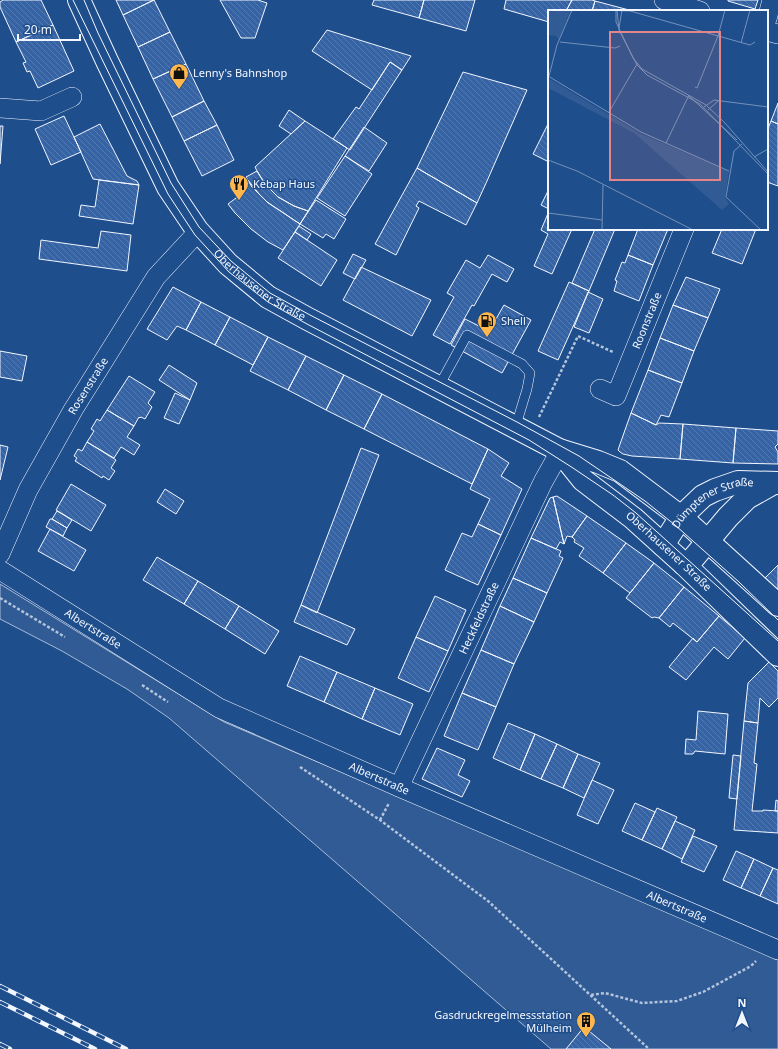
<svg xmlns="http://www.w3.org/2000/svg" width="778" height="1049" viewBox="0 0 778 1049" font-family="'Noto Sans',sans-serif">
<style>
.park{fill:#305b95;stroke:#a8bbd7}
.building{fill:url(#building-back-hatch);stroke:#f2f6ff}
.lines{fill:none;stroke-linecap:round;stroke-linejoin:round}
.service-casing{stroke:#f2f6ff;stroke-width:10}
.minor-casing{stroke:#f2f6ff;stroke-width:20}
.tertiary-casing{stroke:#f2f6ff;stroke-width:24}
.primary-casing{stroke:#f2f6ff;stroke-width:24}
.path{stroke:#b3c4dc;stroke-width:2.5;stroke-dasharray:3 2;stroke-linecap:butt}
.service{stroke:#1f4e8c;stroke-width:9}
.minor{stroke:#1f4e8c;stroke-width:19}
.tertiary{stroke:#1f4e8c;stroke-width:22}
.primary{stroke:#1f4e8c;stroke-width:22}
.tram{stroke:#f2f6ff;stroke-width:1}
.rail-casing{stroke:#f2f6ff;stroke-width:4.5}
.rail{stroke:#1f4e8c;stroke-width:3;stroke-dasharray:9;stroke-linecap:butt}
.labels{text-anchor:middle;stroke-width:3;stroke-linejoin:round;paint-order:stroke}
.poi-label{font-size:11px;fill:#f2f6ff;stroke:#1f4e8c;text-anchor:start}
.street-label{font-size:11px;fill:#f2f6ff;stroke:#1f4e8c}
.inset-road{fill:none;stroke:#7391ba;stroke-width:1}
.view{fill:#e38589;fill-opacity:0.15;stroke:#e38589;stroke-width:2}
.inset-edge{fill:none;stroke:#f2f6ff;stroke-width:2}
</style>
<defs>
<pattern id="building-back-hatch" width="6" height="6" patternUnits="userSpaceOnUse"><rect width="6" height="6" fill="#3563a3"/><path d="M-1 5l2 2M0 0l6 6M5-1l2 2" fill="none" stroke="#537ab1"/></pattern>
</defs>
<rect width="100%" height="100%" fill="#1f4e8c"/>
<path class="park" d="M0,584l224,138 554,236v91h-227l-382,-331 -42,-29 -65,-38 -62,-32z"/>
<path class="building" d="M3,0h38l12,25 -37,17 -16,-35v-5z
M116,0h38l-31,15z
M154,0l16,32 -32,15 -15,-32z
M220,0h38l9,3 -12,35h-14z
M374,0h50l-5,18 -47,-13z
M424,0h51l-9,31 -47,-13z
M506,0h66l-6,11h-17v11l-45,-13z
M572,0h20l3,1 -3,10h-26z
M728,0h30l-3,9 -27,-8z
M595,1l34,9 -37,1z
M53,25l21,46 -36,17 -8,-17 -3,1 -4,-9 3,-1 -10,-20z
M327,30l84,26 -9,14 -12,-8 -18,28 -60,-39z
M170,32l16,32 -33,15 -15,-32z
M390,62l12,8 -52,80 -17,-11 23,-32 3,2z
M186,64l18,37 -32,16 -19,-38z
M463,72l64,18 -40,91 -10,22 -60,-35z
M204,101l13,24 -33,16 -12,-24z
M778,103v21l-7,-3z
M289,110l16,11 -14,13 -12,-8z
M64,116l17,36 -30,13 -16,-36z
M305,121l42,27 -39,63 -14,-5 -16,-9 -13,-13 -8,-13 -2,-4z
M771,121l7,3v62l-11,-4v-51z
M549,122v40l-16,-8z
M100,124l27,52 10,5 2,4 -46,-6 -19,-42z
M217,125l17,35 -32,16 -18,-35z
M0,126h3l-3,38z
M364,127l23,16 -18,28 -24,-15z
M345,156l27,18 -27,42 -28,-18z
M417,168l60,35 -11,22 -47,-24 -3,5 3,2 -23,47 -21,-11z
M257,171l8,13 13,13 16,9 14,5 -8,13 -33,-22 -15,-15 -6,-10z
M99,180l40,5 -6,39 -54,-8 2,-11 14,2z
M248,180l11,14 8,8 33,22 -17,26 -15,-8 -17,-13 -16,-16 -7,-9 12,-9 -4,-4z
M549,189v20l-8,-4z
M316,200l30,19 -12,20 -8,-5 -3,4 -23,-14z
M549,211v18h23l-20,45 -18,-8 14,-32 -7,-4z
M299,226l12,8 -4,6 -12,-8z
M595,229h20l-26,62 -17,-8z
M638,229h30l-15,36 -25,-10z
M722,229h34l-14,35 -30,-11z
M101,231l30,4 -4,36 -88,-12 2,-19 57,8z
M295,232l42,28 -16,26 -43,-28z
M353,254l13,6 -11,19 -12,-6z
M488,255l26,14 -7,13 -15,-8 -18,32 -2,-1 -22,39 -17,-9 21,-38 -7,-4 19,-33 14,8z
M628,255l25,10 -14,36 -25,-10 3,-10 -2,-1 7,-18 3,1z
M361,267l70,33 -19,36 -69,-36z
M686,277l34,12 -12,29 -35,-13z
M569,282l20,9 -31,69 -20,-9z
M173,287l28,15 -15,28 -9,-4 -10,14 -20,-11z
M588,292l15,7 -14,34 -15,-6z
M201,302l29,15 -15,28 -29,-15z
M504,305l27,15 -29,53 -51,-28 14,-26 24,12z
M673,305l35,13 -14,33 -34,-13z
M230,317l38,20 -15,28 -38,-20z
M268,337l38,19 -18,34 -38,-19z
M660,338l34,13 -12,32 -34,-13z
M0,351l27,5 -5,25 -22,-4z
M306,356l38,19 -18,35 -38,-20z
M169,365l28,18 -7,17 -31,-20z
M648,370l34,13 -13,34 -8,-2 -5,10 -25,-12z
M344,375l38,19 -18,35 -38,-19z
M129,376l26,16 -7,11 4,4 -7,12 -4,-2 -1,1 -1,-1 -5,9 -27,-16z
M175,393l15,7 -11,24 -15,-6z
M382,394l106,55 -16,35 -108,-55z
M107,410l27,16 -7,11 13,8 -6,10 -13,-8 -7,11 -27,-16 7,-11 -3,-2 6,-10 3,2z
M631,413l25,12 3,-2 24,1 -3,35 -48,-3 -9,-2 -3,-2 -2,-2 1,-3z
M683,424l53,4 -3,35 -53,-4z
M736,428l42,3v13l-3,3 3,5v12l-45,-1z
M87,442l29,18 -5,8 4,3 -6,9 -6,-4 -1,2 -27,-17 2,-3 -3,-2 4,-7 4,2z
M0,445l8,2 -8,33z
M361,448l18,7 -62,158 -16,-8z
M488,449l21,14 -8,13 21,13 -21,46 -23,-11 12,-25 -20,-10z
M71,484l35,21 -15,26 -35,-21z
M165,489l19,12 -8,13 -19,-12z
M557,496l30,20 -15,21 -5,-1 -3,8 -11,-47z
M553,497l11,47 -4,-2 -4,7 -25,-11 19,-40z
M57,511l15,9 -5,8 -15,-9z
M587,516l39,27 -23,30 -24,-17 5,-8 -10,-6 1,-2 -3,-3z
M50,519h2l15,9 -4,8 -17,-9z
M478,524l23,11 -23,50 -33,-15 17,-37 10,4z
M50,529l36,21 -12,21 -36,-20z
M531,538l30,13 -2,5 4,2 -16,35 -34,-15z
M626,543l28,20 -24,30 -27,-20z
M157,557l41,24 -14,23 -41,-24z
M654,563l30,24 -25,31 -5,-1 -2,1 -26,-20z
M778,565v25l-13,-12z
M513,578l34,15 -13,29 -34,-16z
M198,581l41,25 -14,23 -41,-25z
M684,587l35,29 -22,26 -24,-19 -3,4 -11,-9z
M435,596l31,14 -18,41 -32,-14z
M301,605l54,24 -8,16 -53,-23z
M239,606l40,25 -14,23 -40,-25z
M500,606l34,16 -20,42 -33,-14z
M719,616l26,22 -17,21 -14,-12 -28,33 -17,-13 24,-29 4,4z
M416,637l32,14 -19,41 -31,-14z
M481,650l33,14 -18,43 -34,-14z
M300,656l37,16 -13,30 -37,-16z
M769,662l9,9v27l-9,9 -9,-9 -2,25 -14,-2 4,-38z
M337,672l38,16 -13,31 -38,-17z
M375,688l38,16 -13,31 -38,-16z
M462,693l34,14 -18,43 -34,-14z
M698,711l30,3 -3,40 -30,-3 -2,3h-8l1,-15 10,1z
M744,721l14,2 -4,40 3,1 -5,47h11v-1l15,1v22l-44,-3z
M508,723l27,11 -15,36 -27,-12z
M535,734l22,10 -16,35 -21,-9z
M557,744l21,10 -15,34 -22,-9z
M437,748l28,12 -7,15 12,6 -8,16 -40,-18z
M578,754l22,9 -16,35 -21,-10z
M733,755l8,1 -4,43 -8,-1z
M592,780l22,10 -16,34 -21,-9z
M776,800l2,1v10h-3z
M635,803l20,9 -13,28 -20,-9z
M657,808l20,9 -15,32 -20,-9z
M675,821l20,9 -13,29 -20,-10z
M693,836l24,10 -13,26 -23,-10z
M736,851l18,8 -13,29 -18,-8z
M754,859l19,9 -13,28 -19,-8z
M773,868l5,2v34l-18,-8z
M584,1027l27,22h-45z"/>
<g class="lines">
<g class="service-casing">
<path id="service" d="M439,386l28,-51 55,29 8,9 -3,16 -10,33 -2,5"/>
</g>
<g class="minor-casing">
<g id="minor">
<path d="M664,0l36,11"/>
<path d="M767,19l5,-19"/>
<path d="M767,31l11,3"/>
<path d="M0,108l41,3 31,-14"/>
<path id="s1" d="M600,389l16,7 68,-167"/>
<path id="s2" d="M0,554l28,-64 45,-80 83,-133 39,-42 2,-5"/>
<path id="s3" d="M0,570l219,138 180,79 379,163"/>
<path id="s4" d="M399,787l144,-305 14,-25 2,-7"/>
</g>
</g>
<g class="tertiary-casing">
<g id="tertiary">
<path id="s5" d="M663,545l18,-28 22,-21 12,-6 23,-8 40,1"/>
<path d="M684,564l7,-3 37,-44 19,-19 25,-14"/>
</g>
</g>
<g class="primary-casing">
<g id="primary">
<path id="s6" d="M79,0l28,61 61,126 29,43 31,34 40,33 40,22 251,131 39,12 22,9 61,46 97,88"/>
<path id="s7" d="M559,450l24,30 50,38 51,46 94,91"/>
</g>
</g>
<path class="path" d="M539,417l39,-81 35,16
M0,598l65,39
M142,685l26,17
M300,767l80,53 108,81 161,148
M380,820l9,-17
M591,995l14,-2 37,10 35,-2 26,-9 48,-26 5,-5"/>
<use href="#service" class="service"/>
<use href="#minor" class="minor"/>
<use href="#tertiary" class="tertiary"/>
<use href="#primary" class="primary"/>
<path class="tram" d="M73,0l95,194 27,41 34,37 39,30 39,22 222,116 44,28 40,27 23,18 142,128
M84,0l14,33 73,150 28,44 32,34 39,32 40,22 207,107 62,34 66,45 30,24 64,57 39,38"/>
<g class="rail-casing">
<path id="rail" d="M0,986l126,63
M0,1002l95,47
M0,1044l10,5"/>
</g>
<use href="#rail" class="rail"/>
</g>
<defs>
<g id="shop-pin" transform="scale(1)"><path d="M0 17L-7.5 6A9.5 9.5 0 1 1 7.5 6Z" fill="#ffb74d" stroke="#1f4e8c"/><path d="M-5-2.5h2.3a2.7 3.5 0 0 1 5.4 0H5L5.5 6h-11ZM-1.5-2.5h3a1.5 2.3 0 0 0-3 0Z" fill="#111"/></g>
<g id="restaurant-pin" transform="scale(1)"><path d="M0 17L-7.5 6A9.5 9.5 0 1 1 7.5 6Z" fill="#ffb74d" stroke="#1f4e8c"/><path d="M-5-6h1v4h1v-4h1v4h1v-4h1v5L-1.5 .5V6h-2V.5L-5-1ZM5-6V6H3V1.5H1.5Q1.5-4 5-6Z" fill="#111"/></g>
<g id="fuel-pin" transform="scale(1)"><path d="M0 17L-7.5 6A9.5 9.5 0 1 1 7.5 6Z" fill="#ffb74d" stroke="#1f4e8c"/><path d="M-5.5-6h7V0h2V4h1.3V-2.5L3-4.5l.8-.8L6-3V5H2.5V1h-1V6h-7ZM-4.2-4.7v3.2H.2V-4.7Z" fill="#111"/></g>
<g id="building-pin" transform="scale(1)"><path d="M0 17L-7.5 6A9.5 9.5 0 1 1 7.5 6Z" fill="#ffb74d" stroke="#1f4e8c"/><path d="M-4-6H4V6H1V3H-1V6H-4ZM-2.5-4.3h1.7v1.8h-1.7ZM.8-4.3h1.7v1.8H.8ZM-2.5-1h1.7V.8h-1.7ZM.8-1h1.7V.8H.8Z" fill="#111"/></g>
</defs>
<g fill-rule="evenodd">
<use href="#shop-pin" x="179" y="73"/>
<use href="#restaurant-pin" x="239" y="184"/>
<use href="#fuel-pin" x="487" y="321"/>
<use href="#building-pin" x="586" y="1021"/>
</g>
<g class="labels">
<g class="poi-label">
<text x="193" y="77">Lenny's Bahnshop</text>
<text x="253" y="188">Kebap Haus</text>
<text x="501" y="325">Shell</text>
<text x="572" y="1019" text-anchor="end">Gasdruckregelmessstation<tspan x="572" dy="13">Mülheim</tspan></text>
</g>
<g class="street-label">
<text dy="4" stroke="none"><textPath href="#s6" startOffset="343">Oberhausener Straße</textPath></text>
<text dy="4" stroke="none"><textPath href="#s1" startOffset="99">Roonstraße</textPath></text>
<text dy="4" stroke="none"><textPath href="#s2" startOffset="190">Rosenstraße</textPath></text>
<text dy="4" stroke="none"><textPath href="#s5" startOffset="69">Dümptener Straße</textPath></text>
<text dy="4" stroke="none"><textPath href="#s7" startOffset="150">Oberhausener Straße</textPath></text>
<text dy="4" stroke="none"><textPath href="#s4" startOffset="187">Heckfeldstraße</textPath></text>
<text dy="4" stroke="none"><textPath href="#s3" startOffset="110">Albertstraße</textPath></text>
<text dy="4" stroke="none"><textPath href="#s3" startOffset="434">Albertstraße</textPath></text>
<text dy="4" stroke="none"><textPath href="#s3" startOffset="758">Albertstraße</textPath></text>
</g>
</g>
<g transform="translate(548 10)">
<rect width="220" height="220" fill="#1f4e8c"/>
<path d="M0,0l22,1 -11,29 -3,-4 -8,-1zM0,68l93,56 88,37 -4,26 4,7 -7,6 -88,-77 -86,-45z" fill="#305b95"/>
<path class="inset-road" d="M55,0l27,1 120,34 5,-3M68,0v12l17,36 9,11 64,36 19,18 43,49M69,0l2,20 18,35 10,10 53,29 68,70M71,18l3,-18M12,32l55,6 5,-2M193,33l9,-33M0,66l93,56 88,39M1,66l8,-31 15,-35M147,77l2,1 21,-52 7,-26M141,86l48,44M156,97l10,-7 54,7M160,100l10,-9M61,102l28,-48M118,133l23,-48M194,134l-8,7 -8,46 35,33M206,147l14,-8M0,150l29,11 116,59M0,203l54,7M54,220l1,-45"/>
<path class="view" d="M62,22h110v148h-110z"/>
<rect width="220" height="220" class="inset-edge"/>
</g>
<g transform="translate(742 1013)" stroke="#1f4e8c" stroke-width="3" paint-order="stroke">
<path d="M0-3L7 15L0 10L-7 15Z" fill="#f2f6ff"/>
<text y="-6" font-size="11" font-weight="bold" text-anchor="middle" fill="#f2f6ff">N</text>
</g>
<path d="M18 34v6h62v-6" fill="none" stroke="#f2f6ff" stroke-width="2"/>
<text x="24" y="34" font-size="12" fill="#f2f6ff" stroke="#1f4e8c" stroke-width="3" paint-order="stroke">20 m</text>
</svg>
